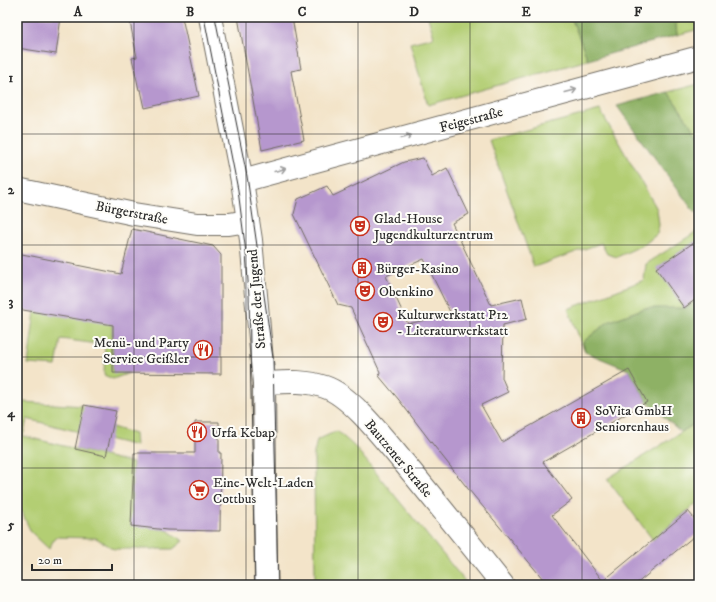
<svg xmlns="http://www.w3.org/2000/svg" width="716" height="602" viewBox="0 0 716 602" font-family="'IM FELL DW Pica',serif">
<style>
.green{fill:#b3ce73;stroke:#6f7c4f}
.forest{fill:#8eb165;stroke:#5c6e48}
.building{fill:#b697ce;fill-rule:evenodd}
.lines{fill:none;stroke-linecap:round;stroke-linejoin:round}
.street-casing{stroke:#716c62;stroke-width:24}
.secondary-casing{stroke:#716c62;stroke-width:24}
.street{stroke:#fff;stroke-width:22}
.secondary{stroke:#fff;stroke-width:22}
.tram{stroke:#2b2b2b;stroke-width:1}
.oneway{stroke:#a0a0a0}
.grid{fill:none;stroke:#2b2b2b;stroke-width:1;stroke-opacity:0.55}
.labels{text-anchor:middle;stroke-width:4;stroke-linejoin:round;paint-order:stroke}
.street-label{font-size:14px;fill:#2b2b2b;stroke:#fdfcf7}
.poi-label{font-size:14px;fill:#2b2b2b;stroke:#fdfcf7;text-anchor:start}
.neatline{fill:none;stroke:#2b2b2b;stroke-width:1.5}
.grid-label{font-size:13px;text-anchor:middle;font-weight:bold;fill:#2b2b2b}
</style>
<rect width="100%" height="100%" fill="#fdfcf7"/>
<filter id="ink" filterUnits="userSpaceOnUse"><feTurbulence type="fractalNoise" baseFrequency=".025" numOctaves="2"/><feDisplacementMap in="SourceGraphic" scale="8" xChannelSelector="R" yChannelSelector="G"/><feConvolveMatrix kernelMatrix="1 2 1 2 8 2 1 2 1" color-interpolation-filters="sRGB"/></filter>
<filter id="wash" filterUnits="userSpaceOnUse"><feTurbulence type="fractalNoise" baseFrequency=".012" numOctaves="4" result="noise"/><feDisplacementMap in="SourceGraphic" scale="16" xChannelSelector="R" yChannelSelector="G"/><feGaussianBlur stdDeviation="0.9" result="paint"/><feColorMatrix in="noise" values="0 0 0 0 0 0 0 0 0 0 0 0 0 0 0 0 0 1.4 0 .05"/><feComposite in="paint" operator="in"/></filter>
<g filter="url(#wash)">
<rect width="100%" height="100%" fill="#f3e4c9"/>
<path class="green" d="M428,17h143l17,43 -160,45 -18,-62 24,-6z
M675,17h24v12l-22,6z
M699,84v53l-31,-45z
M600,110l57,99 2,16 -2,9 -12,10 -28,13 -10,-3 -6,-11 -67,24 -45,-127z
M699,230v9l-42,29 27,40 15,-11v5l-15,11 -39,-5 -37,14 -25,20 2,10 -17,-43 76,-29 2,-16z
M17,278l95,47 1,47 16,1 -16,6 -9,-4 1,-30 -44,-6 -5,27 -28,-2 9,-68z
M23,402l61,4 28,21 23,7 1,12 -109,-27 -4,17 110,27c-2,21 -1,42 -1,62l35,5 16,11 -10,8h-59l-18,-11 -41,-1 -6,12 -18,-17 -14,-30v-59z
M699,421v80l-46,39 -46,-61z
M337,431l18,16 113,138h-153l-1,-132 3,-13z"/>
<path class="forest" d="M571,17h104l2,18 -89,25z
M668,92l31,45v73l-4,3 -78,-107z
M699,303v118l-18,11 -34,-30 -18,-32 -44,-18 -2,-10 25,-20 37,-14h39z"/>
<g id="blocks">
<path class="building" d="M17,17h44l-5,37 -39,-6z
M129,17h53l17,79 -54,12 -4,-18h-2l-7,-32 5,-1z
M238,17h54l9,52 -10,2 13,69 -42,10z
M423,158l9,18 15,-8 22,46 -17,9 39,82 31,-7 5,21 -24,6 -1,53 6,14 -27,13 21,37 127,-72 18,32 -104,60 29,38 -20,15 51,66 85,-70 11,13v8l-64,53h-87l-79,-95 -38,-48 -32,-42 -20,-24 1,-4 -29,-64 -13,-3 -44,-91 4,-15 29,-13 6,10 71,-34zM424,259l27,55 -43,10 -22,-48z
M132,229l81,17 8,9v119l-108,-1v-48l-96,-16v-56l104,21z
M699,239v58l-15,11 -28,-40z
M84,405l32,6 -10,45 -31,-7z
M195,422h24v31h2l-1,78 -53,-1 -36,-4 3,-73h61z"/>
</g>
</g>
<g filter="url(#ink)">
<use href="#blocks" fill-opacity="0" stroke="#716c62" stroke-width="1"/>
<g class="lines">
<g class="street-casing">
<path id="street" d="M242,181l457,-124
M17,189l117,25 63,10h32l19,-3
M264,383c21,-1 41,-3 61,4 27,9 61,55 80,77 33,40 66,81 98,121"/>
</g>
<g class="secondary-casing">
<path id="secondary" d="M210,17l32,164 9,59 13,143 2,202"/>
</g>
<use href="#street" class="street"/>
<use href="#secondary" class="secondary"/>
<path class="tram" d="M204,17l34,173 8,63 3,43 6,289
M215,17l32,159 26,182 5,227"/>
</g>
<defs><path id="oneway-shaft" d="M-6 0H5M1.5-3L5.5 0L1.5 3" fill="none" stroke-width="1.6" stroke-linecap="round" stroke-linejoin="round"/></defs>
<g class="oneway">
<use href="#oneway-shaft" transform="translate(571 91) rotate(-15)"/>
<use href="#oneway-shaft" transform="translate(406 137) rotate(-15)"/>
<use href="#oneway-shaft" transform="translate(280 170) rotate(-15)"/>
</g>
</g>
<path class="grid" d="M134,17v568M246,17v568M358,17v568M470,17v568M582,17v568M17,134h682M17,245h682M17,357h682M17,468h682"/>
<defs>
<g id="theatre-ring" transform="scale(1)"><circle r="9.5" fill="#fdfcf7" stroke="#c8321e" stroke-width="1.5"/><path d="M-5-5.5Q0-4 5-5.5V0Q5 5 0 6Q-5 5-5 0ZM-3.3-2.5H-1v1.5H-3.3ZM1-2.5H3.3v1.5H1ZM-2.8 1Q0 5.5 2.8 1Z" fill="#c8321e"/></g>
<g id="building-ring" transform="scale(1)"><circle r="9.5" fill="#fdfcf7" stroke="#c8321e" stroke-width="1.5"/><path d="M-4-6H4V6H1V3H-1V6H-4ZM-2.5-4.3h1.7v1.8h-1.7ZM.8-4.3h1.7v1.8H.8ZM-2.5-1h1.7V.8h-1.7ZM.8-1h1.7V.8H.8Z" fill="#c8321e"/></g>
<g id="restaurant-ring" transform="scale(1)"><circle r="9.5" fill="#fdfcf7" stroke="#c8321e" stroke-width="1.5"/><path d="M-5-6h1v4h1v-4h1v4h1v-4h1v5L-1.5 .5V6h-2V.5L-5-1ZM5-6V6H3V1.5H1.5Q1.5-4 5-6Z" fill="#c8321e"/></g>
<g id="supermarket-ring" transform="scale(1)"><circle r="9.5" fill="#fdfcf7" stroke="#c8321e" stroke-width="1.5"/><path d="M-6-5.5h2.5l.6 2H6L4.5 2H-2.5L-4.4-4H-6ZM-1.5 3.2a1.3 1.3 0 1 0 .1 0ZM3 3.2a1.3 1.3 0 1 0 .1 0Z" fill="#c8321e"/></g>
</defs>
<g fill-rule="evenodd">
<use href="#theatre-ring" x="360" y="226"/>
<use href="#building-ring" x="362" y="268"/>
<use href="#theatre-ring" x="365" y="291"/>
<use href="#theatre-ring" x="383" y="322"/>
<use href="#restaurant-ring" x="203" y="350"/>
<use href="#building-ring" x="581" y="418"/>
<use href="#restaurant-ring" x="197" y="432"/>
<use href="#supermarket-ring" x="199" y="490"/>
</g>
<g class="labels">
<g class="street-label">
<text transform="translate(471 119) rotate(-15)" y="5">Feigestraße</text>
<text transform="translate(132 212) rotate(11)" y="5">Bürgerstraße</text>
<text transform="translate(256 299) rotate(-95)" y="5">Straße der Jugend</text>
<text transform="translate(399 458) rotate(50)" y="5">Bautzener Straße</text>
</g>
<g class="poi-label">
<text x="374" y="223">Glad-House<tspan x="374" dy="16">Jugendkulturzentrum</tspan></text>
<text x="376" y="273">Bürger-Kasino</text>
<text x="379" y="296">Obenkino</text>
<text x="397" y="319">Kulturwerkstatt P12<tspan x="397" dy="16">- Literaturwerkstatt</tspan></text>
<text x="189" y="347" text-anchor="end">Menü- und Party<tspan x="189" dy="16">Service Geißler</tspan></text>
<text x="595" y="415">SoVita GmbH<tspan x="595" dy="16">Seniorenhaus</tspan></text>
<text x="211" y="437">Urfa Kebap</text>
<text x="213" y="487">Eine-Welt-Laden<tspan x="213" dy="16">Cottbus</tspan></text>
</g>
</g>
<rect width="716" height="602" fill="none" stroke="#fdfcf7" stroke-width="44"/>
<path d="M32 564v6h80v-6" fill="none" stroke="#2b2b2b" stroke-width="2"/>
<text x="38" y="564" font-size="12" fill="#2b2b2b" stroke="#fdfcf7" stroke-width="3" paint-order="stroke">20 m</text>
<rect x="22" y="22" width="672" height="558" class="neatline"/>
<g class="grid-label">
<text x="78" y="16">A</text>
<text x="190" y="16">B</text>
<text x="302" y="16">C</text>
<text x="414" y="16">D</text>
<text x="526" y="16">E</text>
<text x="638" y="16">F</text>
<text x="11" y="82">1</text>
<text x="11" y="194">2</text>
<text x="11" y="306">3</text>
<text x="11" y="417">4</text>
<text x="11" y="529">5</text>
</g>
</svg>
